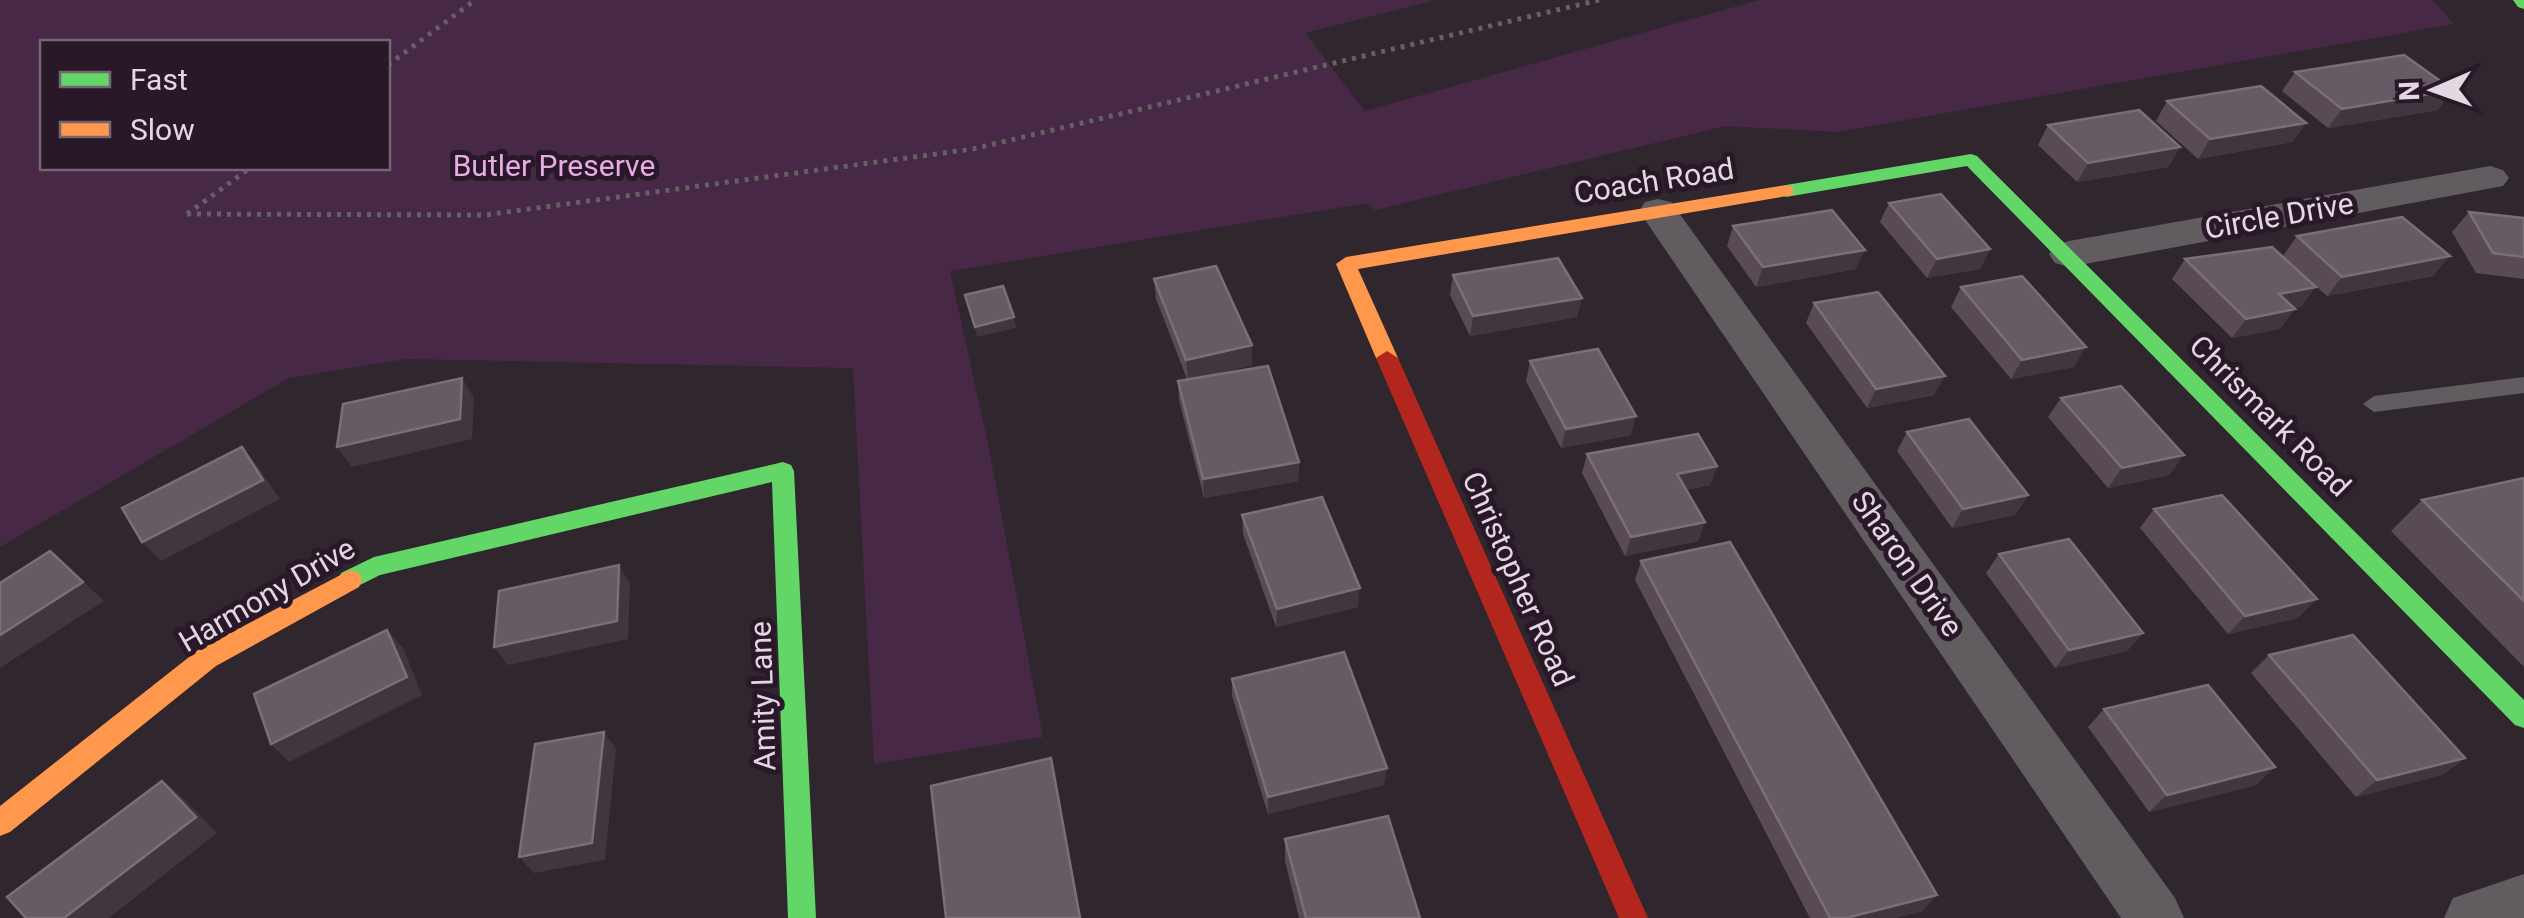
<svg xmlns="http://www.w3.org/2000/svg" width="2524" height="918" viewBox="0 0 2524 918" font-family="Roboto,sans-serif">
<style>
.green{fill:#472847;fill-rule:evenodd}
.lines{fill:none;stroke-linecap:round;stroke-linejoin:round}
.path{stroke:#646064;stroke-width:5;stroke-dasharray:4 6;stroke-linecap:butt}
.lane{fill:#605c5f;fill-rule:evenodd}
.street{fill:#605c5f;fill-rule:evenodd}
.fast{fill:#63d668;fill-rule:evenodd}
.slow{fill:#ff974d;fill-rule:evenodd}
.jam{fill:#b3261e;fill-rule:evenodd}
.wall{fill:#584b56}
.shaded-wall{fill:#41363f}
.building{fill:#665a65;stroke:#7a6e78;stroke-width:2.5}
.labels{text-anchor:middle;stroke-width:10;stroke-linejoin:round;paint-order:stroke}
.park-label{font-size:30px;fill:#e9abe6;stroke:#291928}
.street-label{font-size:30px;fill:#e3d8e2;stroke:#291928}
</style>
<rect width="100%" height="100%" fill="#30262e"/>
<path class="green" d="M0,0h1436l-131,33 60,78 394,-111h674l21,24 -617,108 -111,-6 -351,84 -7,-7 -418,68 39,177 54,289 -169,27 -21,-396 -447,-9 -117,19 -289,169zM42,42h346v126h-346z"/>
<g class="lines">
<path class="path" d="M388,65l87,-65
M187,214l298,1 488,-66 626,-149
M187,214l63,-46"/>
<path class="lane" d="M2524,377v16l-150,19 -11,-8 11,-8z"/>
<path class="street" d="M2490,166l13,4 6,8 -6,8 -434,81 -14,-4 -6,-9 6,-9 14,-4z
M1658,199l13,3 504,696 9,20h-63l-482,-707 6,-9z
M2524,874v44h-80l9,-20z"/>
<path class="fast" d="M2513,0h11v9l-6,-2z
M1971,154l6,2 547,544v28l-9,-3 -548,-559 -181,31 -9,-6 9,-6z
M783,462l8,3 3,6 22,447h-28l-16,-436 -392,93 -30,15 -9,-3 -3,-7 3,-7 33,-16z"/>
<path class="slow" d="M1786,185l7,2v8l-435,74 40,89 -11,7 -11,-7 -40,-94 10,-7z
M350,570l9,3 3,7 -3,7 -143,79 -206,166 -10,4v-30l198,-156z"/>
<path class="jam" d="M1387,351l11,7 250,560h-29l-243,-560z"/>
</g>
<path class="wall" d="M2295,72l143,38 -110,18 -46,-37z
M2167,101l139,22 -14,19 -94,17 -42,-38z
M2048,125l132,22 -12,20 -91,15 -39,-37z
M1889,203l101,46 -10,20 -53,9 -47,-56z
M2469,212l55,6v61l-48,-6 -24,-41z
M1733,226l123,43 -100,18 -29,-41z
M2297,236l136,40 -106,20 -44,-40z
M2185,259l116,48 -7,1 -14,21 -48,9 -60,-59z
M1453,275l124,42 -107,19 -20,-41z
M1154,279l98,66v20l-55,13 102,84 -1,19 -94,17 -25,-98 -1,-19 9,-2 -31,-80z
M1961,287l113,80 -63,12 -60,-72z
M1814,303l120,92 -67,13 -61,-85z
M1530,361l101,74 -70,13 -35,-67z
M2061,398l123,57 -15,20 -61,13 -60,-71z
M1907,432l121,63 -13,20 -63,13 -55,-77z
M1587,454l130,12 -7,19 -24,5 19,32 -7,19 -73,15 -43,-83z
M2524,478v189l-133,-136 31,-31z
M2154,509l144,109 -70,16 -88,-106z
M1242,515l116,92 -82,20 -33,-93z
M1999,554l144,79 -16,18 -72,17 -69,-95z
M1641,561l282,350 -28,7h-85l-175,-338z
M2269,655l196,103 -23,17 -86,22 -105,-124z
M1232,679l152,106 -116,29 -36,-118z
M2104,709l171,58 -19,18 -107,27 -61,-85z
M1285,839l135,79h-121l-14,-57z"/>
<path class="shaded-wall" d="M2453,90l-15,20 -110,18 14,-19z
M2306,123l-14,19 -94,17 12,-20z
M2180,147l-12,20 -91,15 11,-19z
M1990,249l-10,20 -53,9 10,-19z
M1865,250l-9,19 -100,18 7,-20z
M2450,256l-17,20 -106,20 15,-19z
M2316,287l-15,20 -37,7 15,-20z
M1582,298l-5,19 -107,19 3,-20z
M2295,309l-15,20 -48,9 14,-19z
M1014,317l2,11 -39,9 -2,-10z
M1252,345v20l-64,15 -2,-20z
M2086,347l-12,20 -63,12 11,-19z
M1945,376l-11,19 -67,13 9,-19z
M462,378l12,20 -2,41 -120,28 -15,-20z
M1636,416l-5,19 -70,13 5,-19z
M242,447l16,20 22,32 -119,62 -19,-19z
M2184,455l-15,20 -61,13 14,-20z
M1299,462l-1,19 -94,17 -1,-19z
M1717,466l-7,19 -39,8 6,-19z
M2028,495l-13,20 -63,13 11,-19z
M1705,522l-7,19 -73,15 6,-19z
M50,551l54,50 -104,67v-33z
M619,565l11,19 -2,55 -120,26 -14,-18z
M1360,588l-2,19 -82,20 1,-18z
M2317,599l-19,19 -70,16 17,-18z
M387,630l16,18 19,47 -133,67 -18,-18z
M2143,633l-16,18 -72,17 14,-18z
M604,732l12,17 -11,111 -71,13 -15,-16z
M1051,758l5,24 25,136h-1z
M2465,758l-23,17 -86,22 21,-17z
M2275,767l-19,18 -107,27 18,-17z
M1387,768l-3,17 -116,29v-17z
M162,781l21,17 34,35 -108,85h-45z
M1937,895l-14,16 -28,7h-49z"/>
<path class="building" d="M2404,55l49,35 -111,19 -47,-37z
M2261,86l45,37 -96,16 -43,-38z
M2139,110l41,37 -92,16 -40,-38z
M1941,194l49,55 -53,10 -48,-56z
M1832,210l33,40 -102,17 -30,-41z
M2469,212l55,6v39l-31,-4z
M2402,217l48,39 -108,21 -45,-41z
M2272,247l44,40 -37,7 16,15 -49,10 -61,-60z
M1558,258l24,40 -109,18 -20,-41z
M1216,266l36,79 -66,15 -32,-81z
M2022,276l64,71 -64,13 -61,-73z
M1003,286l11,31 -39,10 -10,-32z
M1878,292l67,84 -69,13 -62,-86z
M1598,349l38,67 -70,13 -36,-68z
M1268,366l31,96 -96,17 -25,-98z
M462,378l-2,41 -123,28 6,-43z
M2121,386l63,69 -62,13 -61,-70z
M1969,419l59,76 -65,14 -56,-77z
M1698,434l19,32 -40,8 28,48 -74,15 -44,-83z
M242,447l21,33 -121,62 -20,-34z
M2524,478v123l-102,-101z
M2222,495l95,104 -72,17 -91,-107z
M1322,497l38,91 -83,21 -35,-94z
M2069,539l74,94 -74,17 -70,-96z
M1730,542l207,353 -91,23h-16l-189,-357z
M50,551l33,31 -83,53v-52z
M619,565l-2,56 -123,26 5,-56z
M387,630l20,47 -136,67 -17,-50z
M2353,635l112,123 -88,22 -108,-125z
M1344,652l43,116 -119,29 -36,-118z
M2208,685l67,82 -108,28 -63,-86z
M604,732l-12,111 -73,14 16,-113z
M1051,758l29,160h-134l-15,-132z
M162,781l34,36 -132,101h-38l-19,-21z
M1388,816l32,102h-114l-21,-79z"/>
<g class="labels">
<g class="park-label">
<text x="554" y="176">Butler Preserve</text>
</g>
<g class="street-label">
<text transform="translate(1654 181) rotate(-9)" y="10">Coach Road</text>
<text transform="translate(2279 216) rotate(-10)" y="10">Circle Drive</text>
<text transform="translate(2270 416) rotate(45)" y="10">Chrismark Road</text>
<text transform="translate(1907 564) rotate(55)" y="10">Sharon Drive</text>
<text transform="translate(1518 579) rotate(66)" y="10">Christopher Road</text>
<text transform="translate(267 595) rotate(-30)" y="10">Harmony Drive</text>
<text transform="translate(763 696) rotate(-92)" y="10">Amity Lane</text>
</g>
</g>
<rect x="40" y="40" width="350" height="130" fill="#291928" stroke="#736572" stroke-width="2.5"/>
<rect x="60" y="72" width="50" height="15" fill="#63d668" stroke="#736572" stroke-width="2.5"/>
<text x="130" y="90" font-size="30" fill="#e3d8e2">Fast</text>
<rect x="60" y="122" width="50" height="15" fill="#ff974d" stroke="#736572" stroke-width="2.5"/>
<text x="130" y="140" font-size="30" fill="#e3d8e2">Slow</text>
<g transform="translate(2434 90) rotate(268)" stroke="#291928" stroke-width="8" paint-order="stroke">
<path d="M0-8L18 38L0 25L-18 38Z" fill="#e3d8e2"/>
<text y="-15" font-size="28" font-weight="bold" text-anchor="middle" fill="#e3d8e2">N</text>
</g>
</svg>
